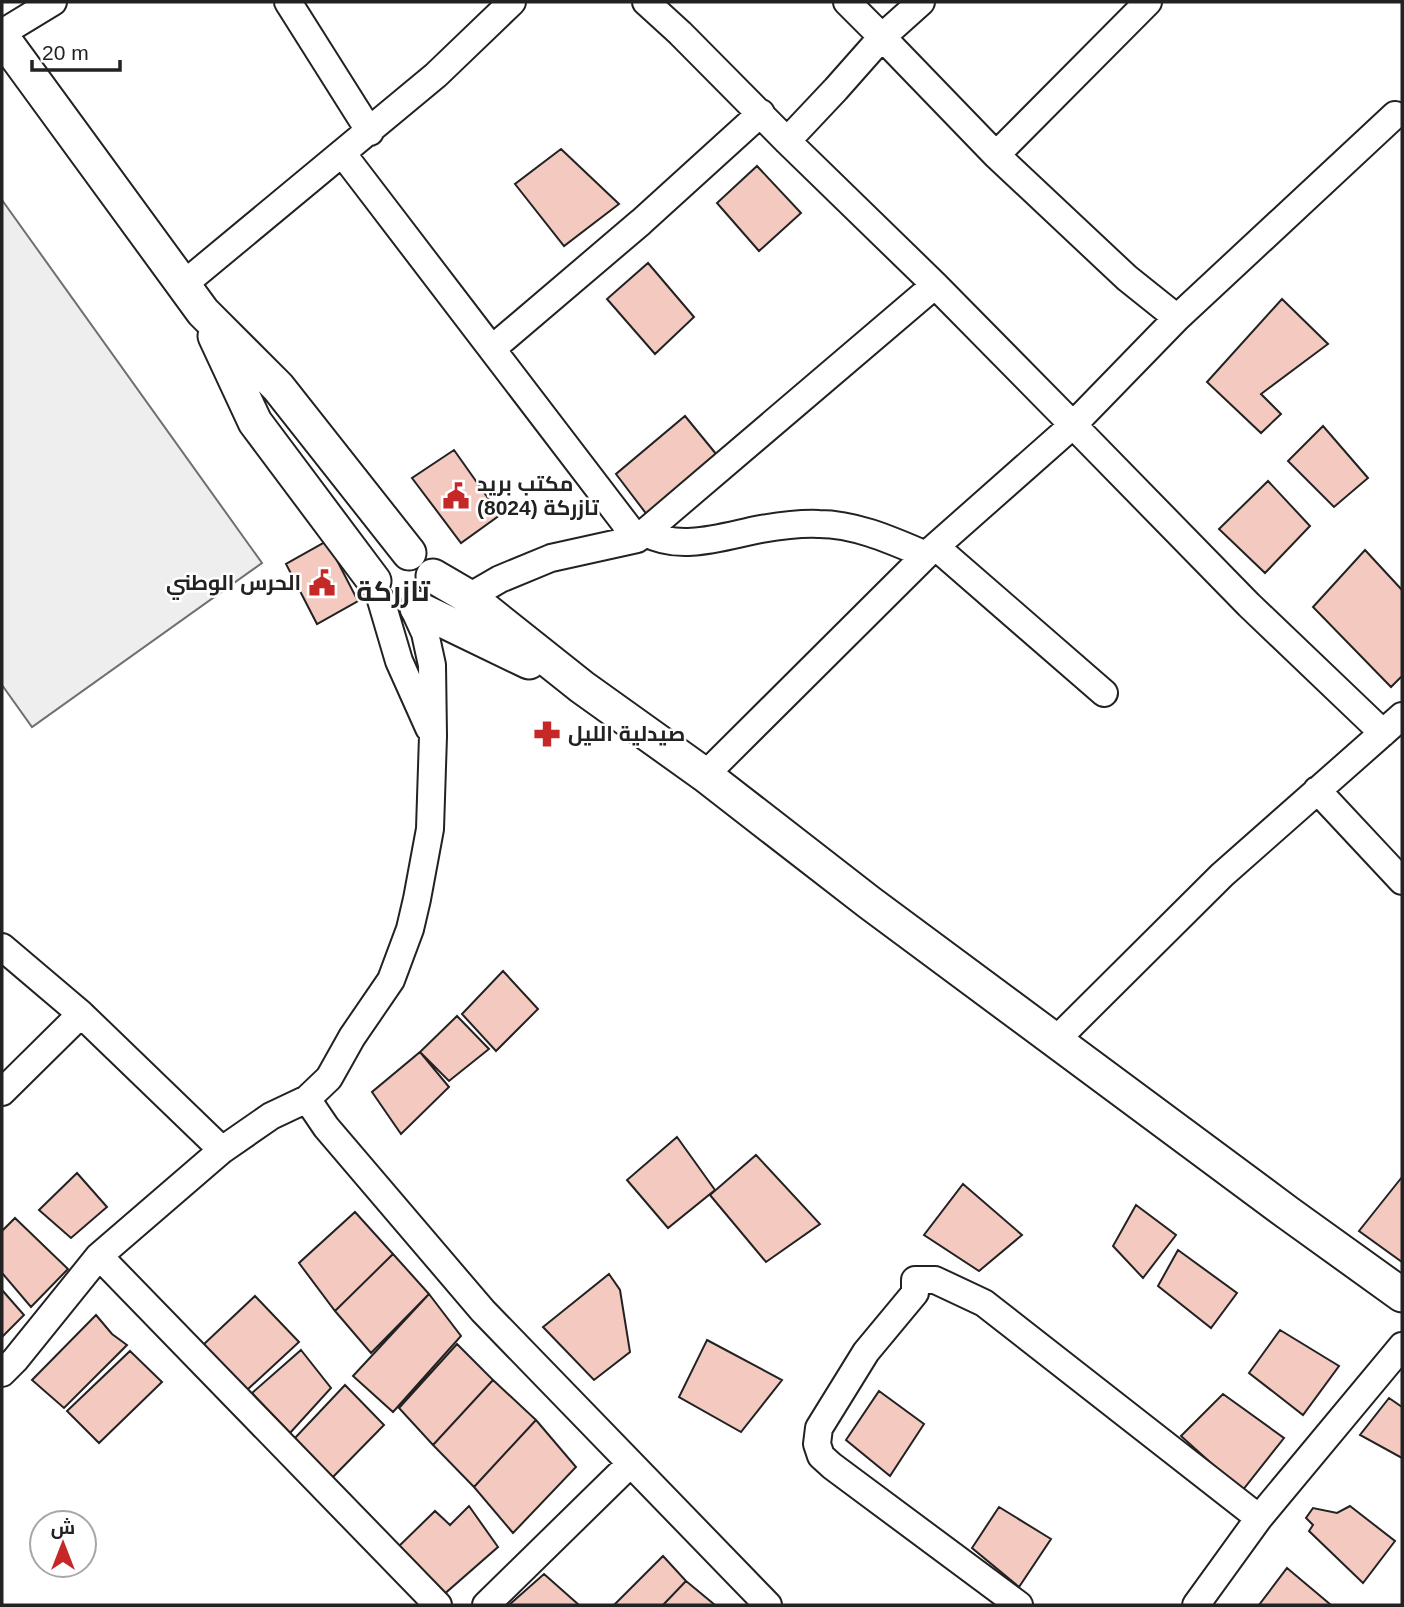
<svg xmlns="http://www.w3.org/2000/svg" width="1404" height="1607" viewBox="0 0 1404 1607" font-family="Helvetica,Cairo,sans-serif">
<style>
.green{fill:#eee;stroke:#6f6f6f;stroke-width:2}
.building{fill:#f3c9c0;stroke:#222;stroke-width:2}
.lines{fill:none;stroke-linecap:round;stroke-linejoin:round}
.minor-casing{stroke:#222;stroke-width:30}
.tertiary-casing{stroke:#222;stroke-width:37}
.minor{stroke:#fff;stroke-width:26}
.tertiary{stroke:#fff;stroke-width:33}
.labels{text-anchor:middle;stroke-width:5;stroke-linejoin:round;paint-order:stroke}
.poi-label{font-size:21px;font-weight:bold;fill:#222;stroke:#fff;text-anchor:start}
.district-label{font-size:28px;font-weight:bold;fill:#222;stroke:#fff}
</style>
<rect width="100%" height="100%" fill="#fff"/>
<path class="green" d="M2,200l260,363 -230,164 -30,-42z"/>
<path class="building" d="M561,149l58,55 -55,42 -49,-62z
M757,166l44,47 -42,38 -42,-48z
M648,263l46,54 -39,37 -48,-55z
M1282,299l46,45 -67,50 20,20 -20,19 -54,-51z
M685,416l36,44 -70,60 -35,-46z
M1323,426l45,52 -34,29 -46,-46z
M454,450l46,65 -39,28 -49,-65z
M1268,481l42,45 -45,47 -46,-44z
M327,541l31,60 -41,23 -31,-60z
M1365,550l37,40v86l-11,11 -78,-80z
M503,971l35,38 -42,42 -34,-37z
M457,1016l32,33 -40,32 -29,-29z
M420,1052l29,35 -48,47 -29,-42z
M677,1137l38,53 -47,38 -41,-48z
M756,1155l64,69 -54,38 -56,-67z
M77,1173l30,34 -36,31 -32,-28z
M1402,1177v85l-43,-31z
M963,1184l59,51 -43,36 -55,-36z
M1136,1205l40,30 -33,43 -30,-32z
M355,1212l38,42 -58,57 -36,-48z
M15,1218l53,51 -37,38 -29,-34v-42z
M1178,1250l59,43 -26,35 -53,-42z
M393,1254l36,40 -58,59 -36,-42z
M609,1274l11,16 10,62 -36,28 -51,-53z
M2,1290l22,25 -22,22z
M429,1294l32,42 -68,76 -40,-36z
M255,1296l44,46 -52,48 -44,-45z
M96,1315l16,19 15,11 -63,63 -32,-28z
M1280,1330l59,36 -36,49 -54,-42z
M707,1340l75,40 -41,52 -62,-35z
M457,1344l36,36 -60,65 -34,-37z
M301,1350l30,38 -41,45 -38,-40z
M130,1351l32,31 -63,61 -32,-32z
M493,1380l43,40 -62,67 -41,-42z
M345,1385l39,40 -52,53 -38,-39z
M879,1391l45,33 -34,52 -44,-36z
M1223,1394l61,44 -42,53 -61,-55z
M1389,1398l13,9v51l-42,-23z
M536,1420l40,47 -63,66 -39,-46z
M469,1506l29,41 -56,49 -46,-47 39,-38 15,14z
M1350,1506l45,35 -32,42 -54,-52 4,-6 -7,-7 7,-10 24,5z
M999,1507l52,32 -32,48 -47,-39z
M663,1556l23,25 -23,24h-49z
M1287,1568l44,37h-72z
M544,1574l35,31h-70z
M686,1581l29,24h-52z"/>
<g class="lines">
<g class="minor-casing">
<path id="minor" d="M288,2l82,130
M646,2l34,31 107,108 148,144 138,140 176,180 134,128
M921,2l-39,35 114,118 131,123 50,40
M2,33l51,-31
M787,141l49,-52 46,-52 -35,-35
M342,153l295,386 -86,19 -51,21 -31,18
M996,155l152,-153
M184,284l252,-209 76,-73
M493,348l148,-126 120,-109
M646,533c35,19 78,3 115,-4 18,-3 39,-6 58,-5 37,0 74,17 107,31
M637,539l298,-254
M936,547l168,146
M381,600l18,61 30,67
M414,609l11,24 7,32 1,71 -3,93 -13,70 -7,30 -19,51 -39,57 -23,41 -22,21 19,28 157,184 285,294
M705,775l221,-220 147,-130 104,-107 218,-203
M1317,790l85,91
M2,947l79,67 141,136
M1056,1040l166,-165 180,-159
M2,1092l79,-78
M99,1256l339,349
M2,1373l13,-13 84,-104 123,-106 49,-34 36,-17
M486,1605l144,-141
M1019,1605l-187,-139 -11,-10 -4,-12 2,-16 47,-76 49,-59v-13h20l49,23 275,215
M1196,1605l63,-87 143,-172"/>
</g>
<g class="tertiary-casing">
<path id="tertiary" d="M2,37l201,275 75,75 131,166
M215,336l40,86 119,159
M433,576l36,21 113,90 123,88 165,128 418,310 114,82
M417,608l112,54"/>
</g>
<use href="#minor" class="minor"/>
<use href="#tertiary" class="tertiary"/>
</g>
<defs>
<g id="civic-bare" transform="scale(2.1)"><path d="M-.6-6.5H3V-4.5H.6V-3L4-1V1h2V6H-6V1h2V-1L-.6-3ZM-1.2 2.5V6h2.4V2.5Z" fill="#c62828" stroke="#fff" stroke-width="2.5" paint-order="stroke"/></g>
<g id="pharmacy-bare" transform="scale(2.1)"><path d="M-2-6h4v4h4v4h-4v4h-4v-4h-4v-4h4Z" fill="#c62828" stroke="#fff" stroke-width="2.5" paint-order="stroke"/></g>
</defs>
<g fill-rule="evenodd">
<use href="#civic-bare" x="456" y="496"/>
<use href="#civic-bare" x="322" y="583"/>
<use href="#pharmacy-bare" x="547" y="734"/>
</g>
<g class="labels">
<g class="poi-label">
<text x="477" y="491">مكتب بريد<tspan x="477" dy="24">تازركة (8024)</tspan></text>
<text x="301" y="590" text-anchor="end">الحرس الوطني</text>
<text x="568" y="741">صيدلية الليل</text>
</g>
<g class="district-label">
<text x="393" y="601">تازركة</text>
</g>
</g>
<rect width="1404" height="1607" fill="none" stroke="#222222" stroke-width="7"/>
<g transform="translate(63 1544)"><circle r="33" fill="#ffffff" stroke="#a7a7a7" stroke-width="2"/>
<path d="M0-5L12 26L0 18L-12 26Z" fill="#c62828"/>
<text y="-10" font-size="19" font-weight="bold" text-anchor="middle" fill="#222222">ش</text>
</g>
<path d="M32 60v10h88v-10" fill="none" stroke="#222222" stroke-width="3.5"/>
<text x="42" y="60" font-size="21" fill="#222222" stroke="#ffffff" stroke-width="5" paint-order="stroke">20 m</text>
</svg>
